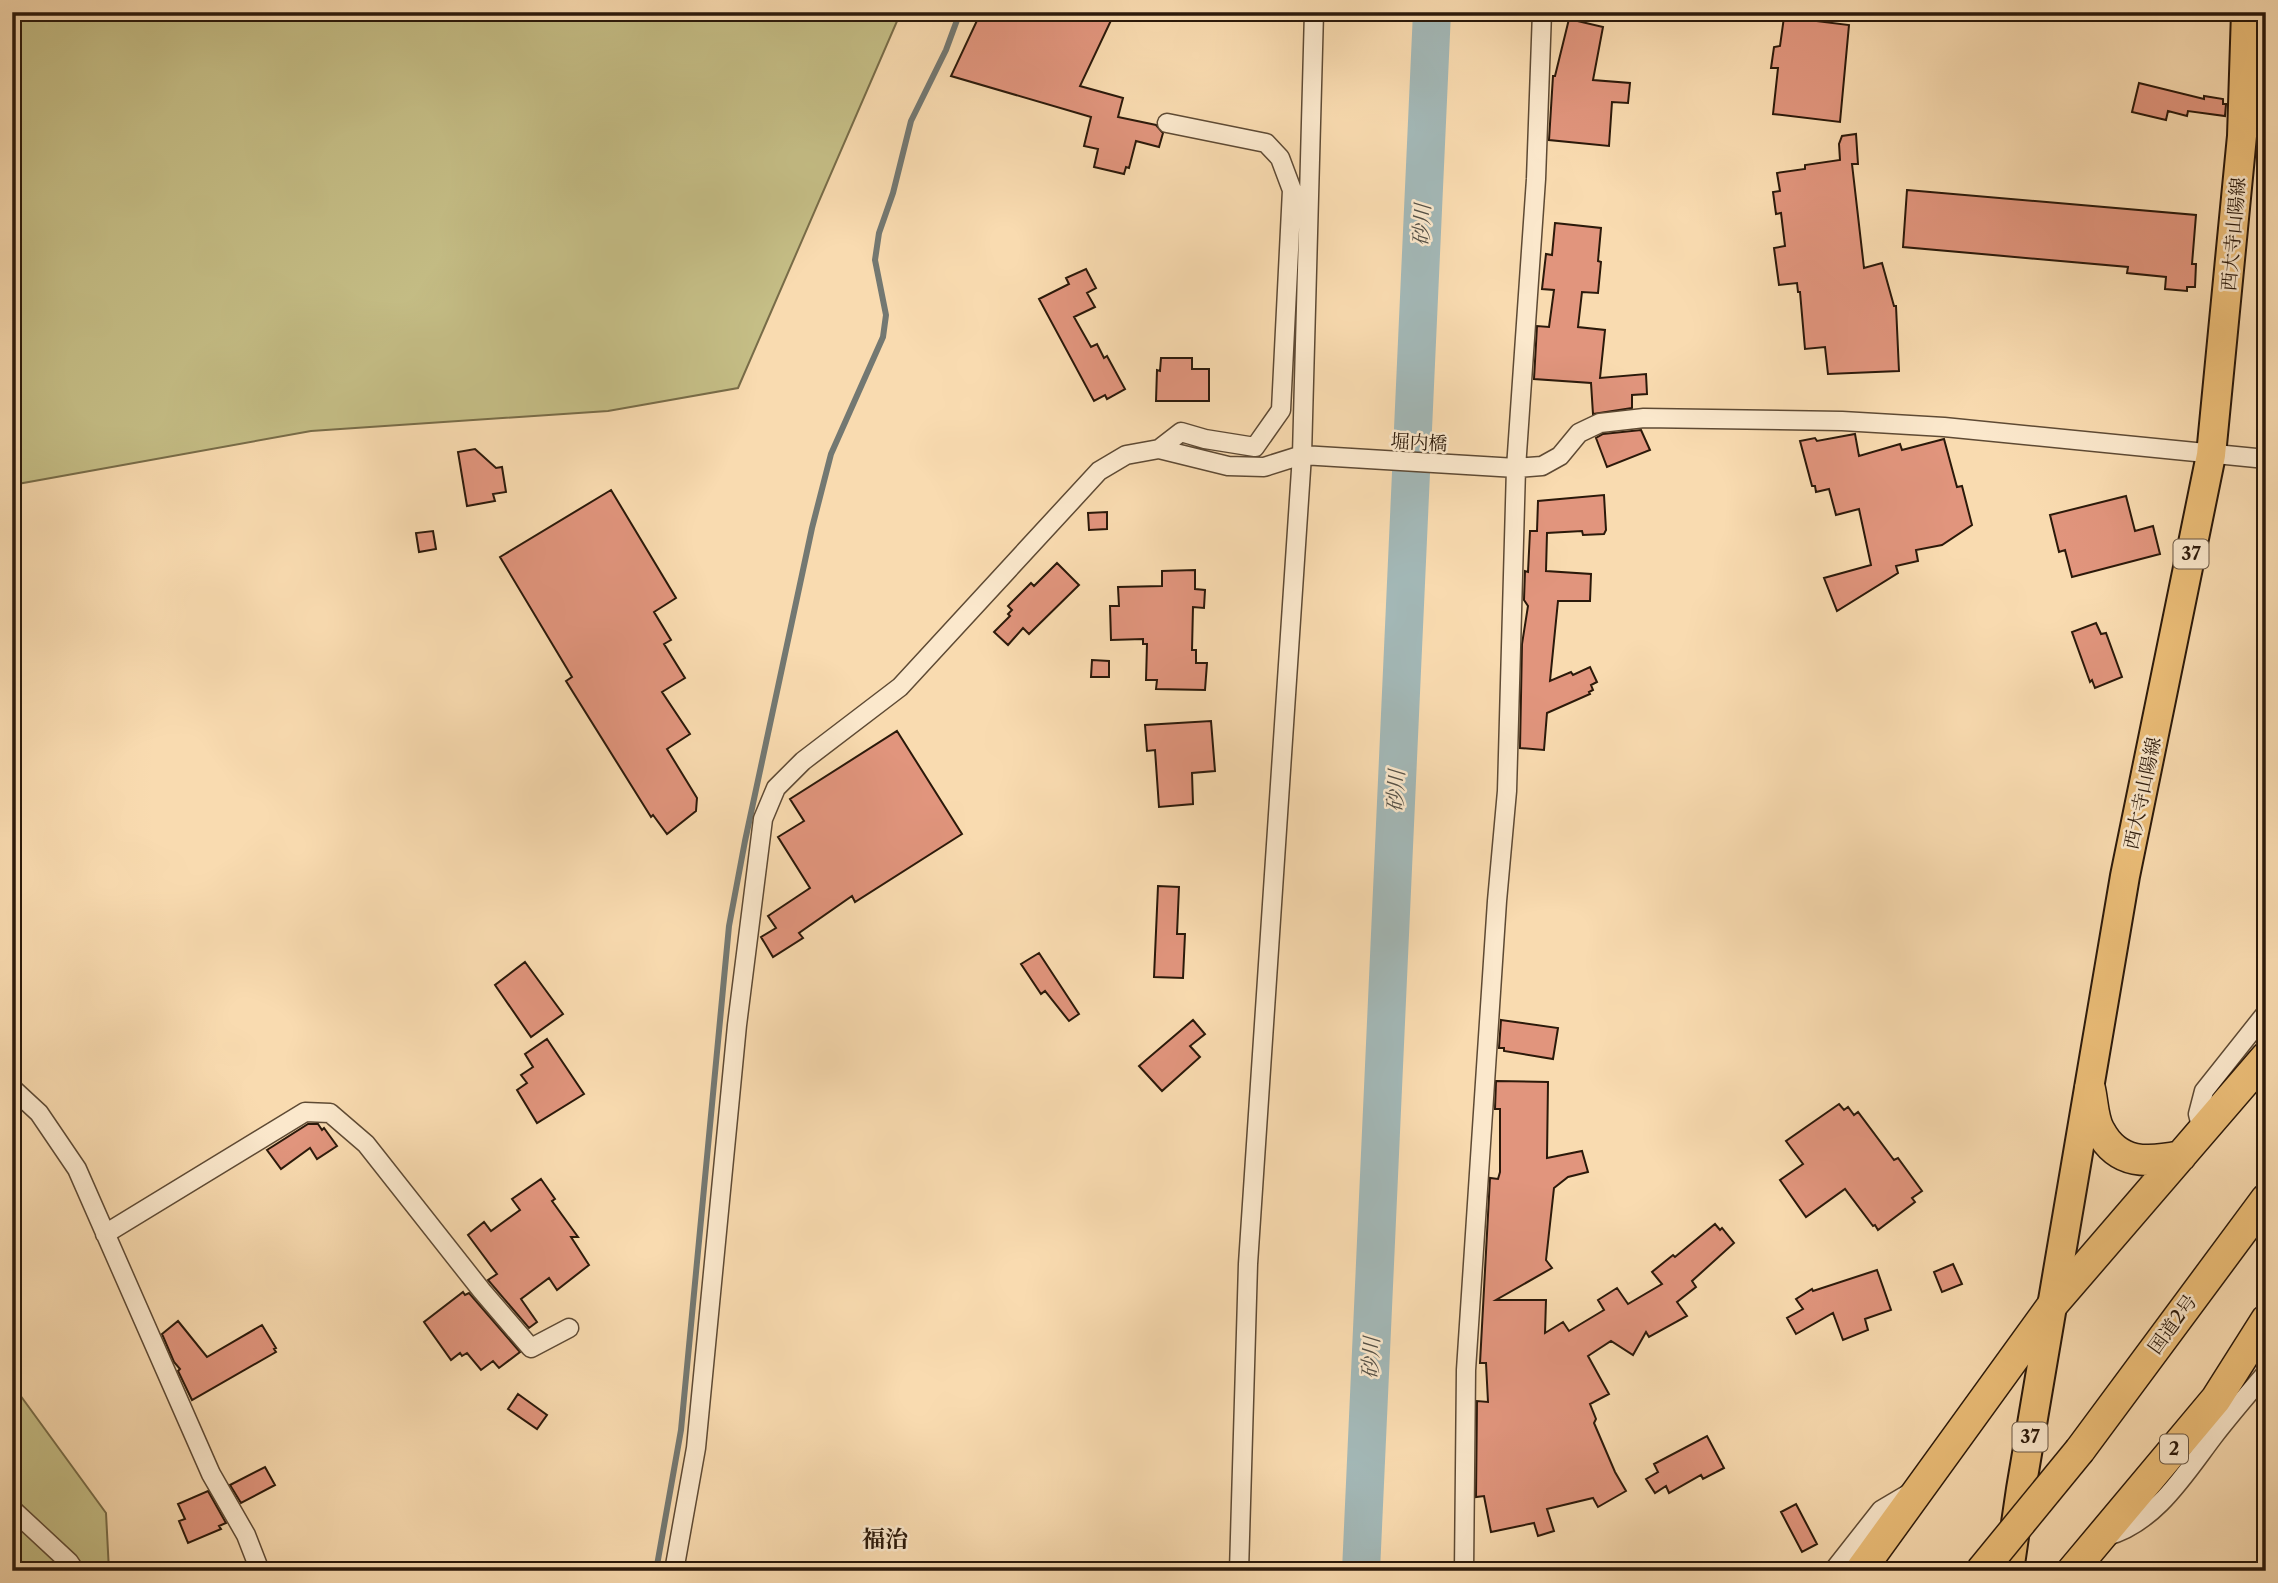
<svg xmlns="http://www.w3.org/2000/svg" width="2278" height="1583" viewBox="0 0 2278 1583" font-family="'Libre Caslon Text','Noto Serif JP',serif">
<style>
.green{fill:#c5be86;stroke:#786c48;stroke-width:2}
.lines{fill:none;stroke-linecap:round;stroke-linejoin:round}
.stream{stroke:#737872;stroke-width:6}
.river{stroke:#a3b8b7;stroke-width:38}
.building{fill:#e1957d;stroke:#2b190a;stroke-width:2}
.minor-casing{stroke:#5e4a34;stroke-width:21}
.primary-casing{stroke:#2b190a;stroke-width:32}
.trunk-casing{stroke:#2b190a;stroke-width:33}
.minor{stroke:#fbe8cc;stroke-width:18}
.primary{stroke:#ecbe78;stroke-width:28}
.trunk{stroke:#ecbe78;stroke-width:30}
.trunk-bridge-casing{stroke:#2b190a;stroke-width:33;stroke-linecap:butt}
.trunk-bridge{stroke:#ecbe78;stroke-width:30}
.labels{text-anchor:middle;stroke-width:5;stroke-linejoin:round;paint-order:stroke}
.shield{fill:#fbe8cc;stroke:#695744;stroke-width:2}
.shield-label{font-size:18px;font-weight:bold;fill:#2b190a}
.street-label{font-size:19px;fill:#2b190a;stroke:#fbe8cc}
.water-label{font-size:21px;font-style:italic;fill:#555147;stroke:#fbe8cc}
.quarter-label{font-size:23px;font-weight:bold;fill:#2b190a;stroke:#fbe8cc}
</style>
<rect width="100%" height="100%" fill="#f9dbb0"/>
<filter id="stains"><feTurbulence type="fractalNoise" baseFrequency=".00286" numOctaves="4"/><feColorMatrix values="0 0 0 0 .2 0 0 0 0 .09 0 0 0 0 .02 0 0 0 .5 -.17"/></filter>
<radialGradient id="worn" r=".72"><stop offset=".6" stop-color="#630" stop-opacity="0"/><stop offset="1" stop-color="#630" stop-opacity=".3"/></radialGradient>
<path class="green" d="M12,12h889l-163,376 -130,23 -297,20 -299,54z
M12,1384l94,129 3,58h-97z"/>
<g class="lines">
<path class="stream" d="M656,1571l25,-141 48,-504 16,-85 67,-313 19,-74 52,-117 3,-22 -11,-55 4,-27 14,-40 18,-72 35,-71 14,-38"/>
<path class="river" d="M1361,1571l71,-1559"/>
</g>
<path class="building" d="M981,12h134l-35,74 43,12 -5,19 38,8 7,8 -4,14 -23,-6 -7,27 -3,-1 -2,7 -30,-7 4,-18 -14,-3 7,-29 -140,-41z
M1784,17l65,8 -9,97 -67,-8 5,-46h-7l3,-21 6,-1z
M1569,19l34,8 -10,53 37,3 -2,20 -16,-1 -3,44 -60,-6 4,-64h2z
M2139,83l65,16v-3l19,3v5h3l-1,12 -37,-5 -1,5 -19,-5 -2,9 -34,-8z
M1856,134l2,30h-6l12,104 18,-5 12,43h2l3,65 -71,3 -3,-27 -20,2 -5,-57h-2l-1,-9 -18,2 -5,-37 11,-2 -4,-33 -5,1 -3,-22 7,-1 -3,-18 28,-4v-4l35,-5 -1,-16 3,-8z
M1907,190l289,25 -4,49h4l-1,23h-8v4l-22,-2 1,-12 -39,-4 1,-6 -225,-20z
M1555,223l46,5 -3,33 3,1 -3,31 -16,-1 -4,35 27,3 -5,48 46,-4 1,20 -15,1v13l-39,6 -2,-31 -57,-4 3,-53 12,1 5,-37 -12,-1 4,-35 6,1z
M1086,269l10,19 -9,5 8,14 -21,10 17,30 6,-3 7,14 3,-2 18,33 -18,10 -2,-4 -11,6 -55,-102 30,-15 -3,-6z
M1161,358h31v11h17v32h-53l1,-31 3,1z
M1641,430l9,20 -43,17 -11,-29 7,-4z
M1855,434l4,22 41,-12 2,6 42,-11 13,48 5,-1 10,39 -30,20 -26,5 2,11 -22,5 2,7 -61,38 -13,-33 47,-13 -12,-56 -23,6 -7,-26 -13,3 -1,-6h-3l-12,-45 15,-3 2,3z
M475,449l21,19 6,-1 4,25 -13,2 2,7 -28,5 -9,-54z
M611,490l65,108 -22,14 17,28 -7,4 21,34 -23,14 28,42 -23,15 30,49 -1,13 -29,23 -14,-19 -2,2 -85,-136 6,-4 -72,-120z
M1604,495l2,35 -2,4 -21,1 -1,-4 -35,2 -1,38 45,3 -1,27h-32l-8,80 21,-9 2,3 17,-8 7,15 -6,3 2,5 -4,2 1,2 -43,19 -3,37 -24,-2 2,-104 6,-38 -4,-6 1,-29 3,1 2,-41h7l1,-30z
M2126,496l9,35 18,-5 7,28 -88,23 -7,-27 -6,2 -9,-37z
M1107,512v17l-18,1 -1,-17z
M433,531l3,18 -17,3 -3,-19z
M1057,563l22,22 -50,49 -6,-6 -15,17 -14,-13 16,-16 -2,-2 4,-4 -4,-4 23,-23 3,3z
M1195,570v19l10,1 -1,18 -11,-1 -1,43h4v13h11l-2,27 -49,-1 1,-9h-11l1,-36h-4v-5l-32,1 -1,-34h9l-1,-19 44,-1v-15z
M2096,623l5,11 5,-1 16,44 -27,11 -3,-8 -2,2 -18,-50z
M1092,660l17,1v16h-18z
M1211,721l4,50 -23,2 1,31 -34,3 -4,-57 -8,1 -2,-26z
M897,731l65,103 -107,68 -3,-6 -53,37 4,5 -30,19 -12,-20 15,-9 -8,-12 42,-28 -32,-51 26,-16 -14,-22z
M1158,886l21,1 -2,47h8l-2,44 -29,-1z
M1039,953l40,61 -10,7 -24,-30 -4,3 -20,-30z
M525,962l38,52 -32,23 -36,-52z
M1193,1020l12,14 -15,12 10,11 -38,34 -23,-25z
M1501,1020l57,8 -5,31 -49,-8v-3h-5z
M547,1039l37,55 -47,29 -20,-33 10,-7 -6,-8 12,-8 -8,-13z
M1496,1081l52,1 -1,76 35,-7 6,21 -20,5 -14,11 -8,72 6,8 -56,32h50l-1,33 18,-11 6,9 35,-21 -6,-10 19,-12 11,16 34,-20 -10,-12 21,-17 2,2 40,-33 5,6 2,-2 12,15 -42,38 4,6 -19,15 10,14 -38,21 -3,-5 -13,23 -22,-14 -23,15 21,38 -19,10 6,15 -2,4 21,49 11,19 -28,16 -5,-9 -46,11 7,22 -16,5 -4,-13 -43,9 -7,-36 -8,1 1,-96 11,1 -2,-39h-6l10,-185 8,1 2,-7v-63h-5z
M1839,1104l5,6 4,-3 6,8 4,-3 36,48 4,-2 24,33 -10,7 3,4 -37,28 -3,-5 -2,1 -28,-37 -39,28 -26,-37 23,-16 -17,-23z
M308,1124h10l4,6 2,-2 13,18 -20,13 -7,-11 -29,21 -14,-19z
M541,1179l14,20 -3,2 26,36h-7l18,28 -32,25 -8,-12 -28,21 16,23 -8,6 -41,-48 9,-6 -29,-39 16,-13 7,9 29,-21 -8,-11z
M1953,1264l9,20 -20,8 -8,-20z
M1877,1270l14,40 -26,9 3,11 -25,10 -10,-27 -37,21 -9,-16 16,-9 -7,-10 16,-10 1,2z
M463,1292l2,3 4,-2 51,59 -21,16 -6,-7 -12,9 -14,-17 -5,3 -2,-3 -9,7 -27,-38z
M178,1321l29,36 55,-32 14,23 -2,1 2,3 -84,48 -14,-29 2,-2 -6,-7 -12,-28z
M518,1394l29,21 -10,14 -29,-20z
M1707,1436l17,32 -21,11 -2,-4 -32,18 -3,-7 -11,7 -9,-14 12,-7 -4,-8z
M265,1467l10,18 -34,18 -11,-18z
M208,1491l18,32 -7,3 2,3 -33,14 -9,-22 6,-2 -7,-15z
M1796,1504l21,40 -15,8 -21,-40z"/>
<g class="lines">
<g class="minor-casing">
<path id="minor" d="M1159,449l22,-17 24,7 50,8 26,-37 11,-220 -12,-32 -14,-15 -99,-20
M12,1088l27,25 38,56 134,305 35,61 14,36
M2202,1130l-4,-16 6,-23 62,-78
M105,1234l200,-122 25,1 36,31 116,147 49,57 38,-20
M12,1509l57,53 6,9
M2107,1536c48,-13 78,-62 106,-99 17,-22 35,-43 53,-64
M674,1571l22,-123 41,-423 26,-206 13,-31 27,-27 97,-74 199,-216 27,-16 33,-6 69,17 36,1 38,-12 214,13 26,-2 18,-10 19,-23 21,-10 44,-5 198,3 102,6 322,32
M1239,1571l9,-307 54,-809 12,-443
M1464,1571l2,-201 31,-469 10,-110 9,-323 20,-289 6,-167
M1833,1571l48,-61 27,-16"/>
</g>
<g class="primary-casing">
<path id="primary" d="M2009,1571l12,-82 104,-613 86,-421 31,-319 4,-124"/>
</g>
<g class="trunk-casing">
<path id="trunk" d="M2090,1089c3,13 3,31 10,42 18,34 48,32 81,25
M2080,1450l186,-251
M1860,1571l194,-268 212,-246
M2072,1571l144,-172 50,-79"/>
</g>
<use href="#minor" class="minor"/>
<use href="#primary" class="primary"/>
<use href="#trunk" class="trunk"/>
<g class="trunk-bridge-casing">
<path id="trunk-bridge" d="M1981,1571l99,-121"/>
</g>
<use href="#trunk-bridge" class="trunk-bridge"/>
</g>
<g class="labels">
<g class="shield">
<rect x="2173.5" y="539.5" width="35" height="29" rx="5"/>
<rect x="2012.5" y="1422.5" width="35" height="29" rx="5"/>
<rect x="2160" y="1434.5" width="28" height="29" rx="5"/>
</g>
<g class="shield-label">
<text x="2191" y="560">37</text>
<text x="2030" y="1443">37</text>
<text x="2174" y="1455">2</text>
</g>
<g class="street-label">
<text transform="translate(2233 234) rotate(-85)" y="7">西大寺山陽線</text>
<text transform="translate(1419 442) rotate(3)" y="7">堀内橋</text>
<text transform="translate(2142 793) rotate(-78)" y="7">西大寺山陽線</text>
<text transform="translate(2172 1324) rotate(-54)" y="7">国道2号</text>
</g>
<g class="water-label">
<text transform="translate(1422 225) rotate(-87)" y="7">砂川</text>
<text transform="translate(1396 791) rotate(-87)" y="7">砂川</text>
<text transform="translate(1371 1358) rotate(-87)" y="7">砂川</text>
</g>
<g class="quarter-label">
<text x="885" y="1547">福治</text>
</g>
</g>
<rect width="2278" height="1583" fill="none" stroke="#f9dbb0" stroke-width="42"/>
<rect x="14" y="14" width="2250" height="1555" fill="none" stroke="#2b190a" stroke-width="3.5"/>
<rect x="21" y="21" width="2236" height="1541" fill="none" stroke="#2b190a" stroke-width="2"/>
<rect width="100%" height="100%" filter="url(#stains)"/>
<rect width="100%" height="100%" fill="url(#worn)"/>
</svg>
